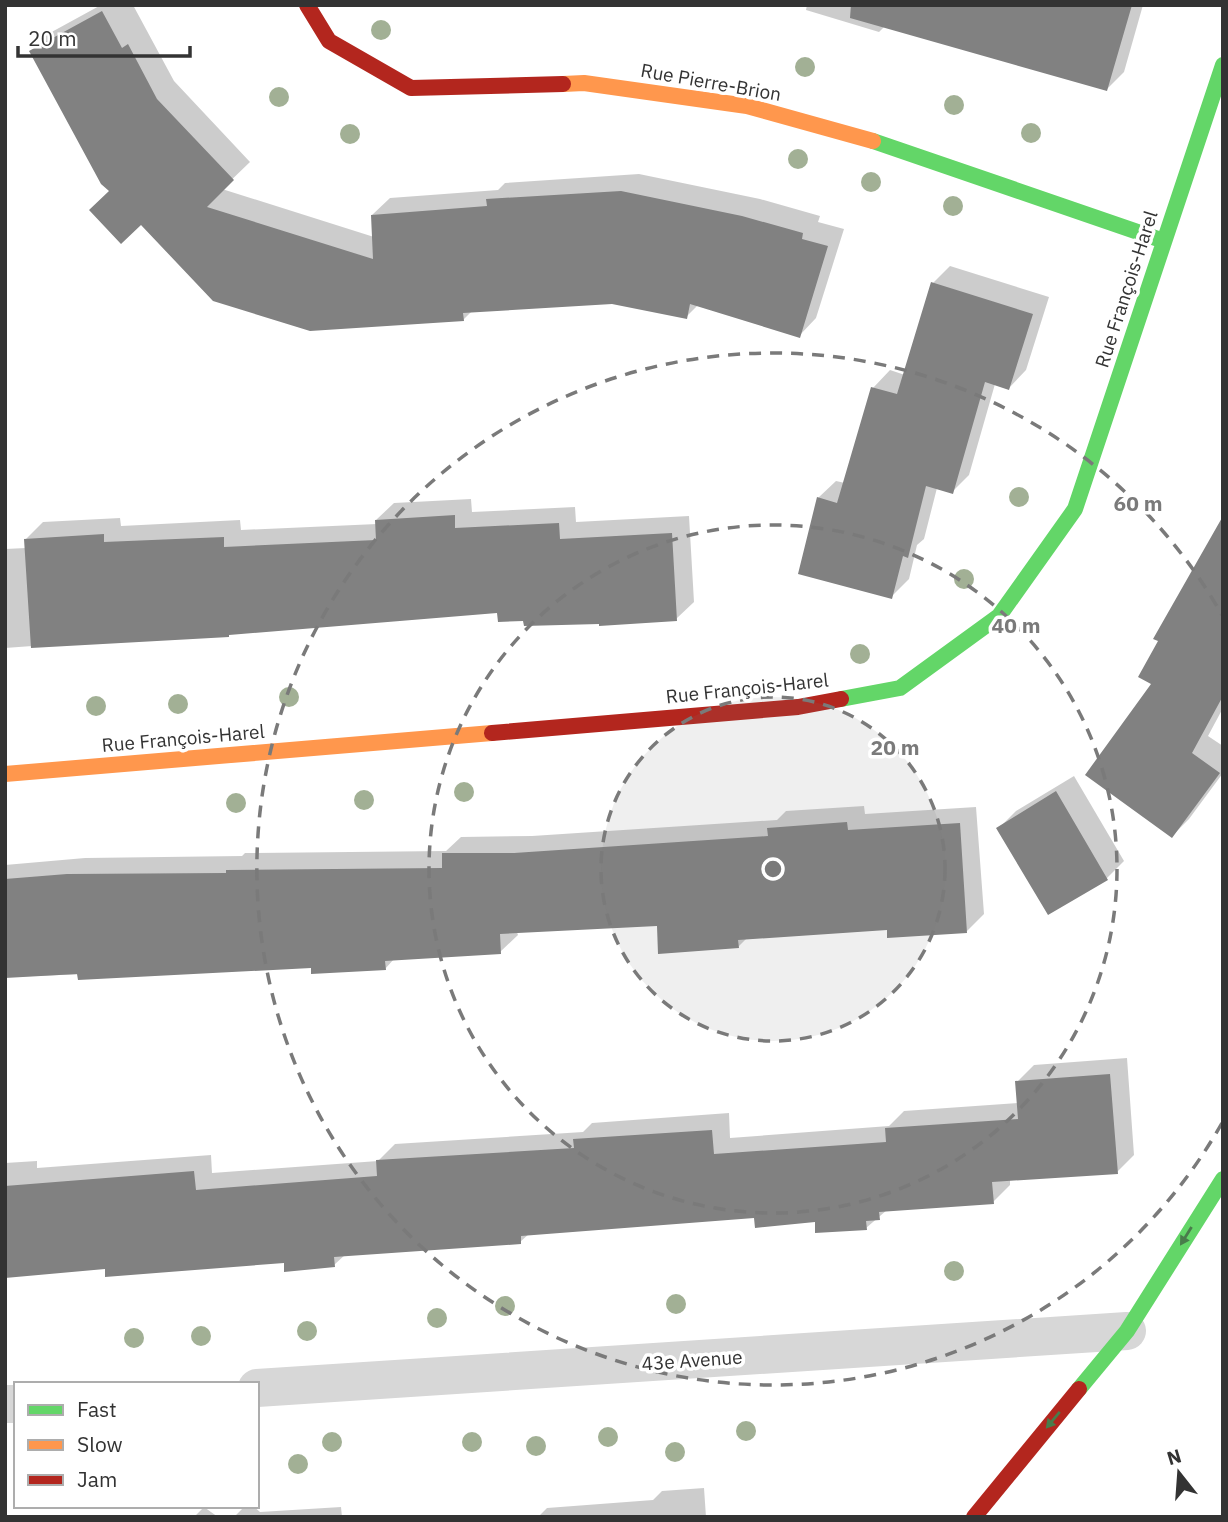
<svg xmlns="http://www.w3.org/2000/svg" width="1228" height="1522" viewBox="0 0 1228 1522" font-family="'IBM Plex Sans',sans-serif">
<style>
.shadow{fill:#0003}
.building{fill:#818181}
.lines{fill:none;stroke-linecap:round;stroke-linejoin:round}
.street{stroke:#d7d7d7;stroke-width:38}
.fast{stroke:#63d668;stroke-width:16}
.slow{stroke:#ff974d;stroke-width:16}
.jam{stroke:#b3261e;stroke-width:16}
.tree{fill:#a2b095}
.oneway{fill:#497c4b}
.ring{fill:none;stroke:#7a7a7a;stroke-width:3.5;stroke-dasharray:12 9}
.labels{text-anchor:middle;stroke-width:7;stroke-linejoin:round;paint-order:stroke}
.street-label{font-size:19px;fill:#333;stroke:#fff}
.centre{fill:#7a7a7a;stroke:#fff;stroke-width:3.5}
.ring-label{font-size:21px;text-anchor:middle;font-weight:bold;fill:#7a7a7a;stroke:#fff;stroke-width:7;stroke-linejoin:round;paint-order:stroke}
</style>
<rect width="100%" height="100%" fill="#fff"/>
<path class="shadow" d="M101,5h32l41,76 76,81 -28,27 152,48 -2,-22 18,-17 108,-8 7,-7 134,-9 121,25 60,17 -2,6 26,7 -28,89 -17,18 -101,-31 -12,12 -74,-15 -140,9 -9,9 -352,-130 -80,-139 17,-17z
M807,5h336l-19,67 -17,17 -222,-63 -6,6 -73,-22z
M950,266l99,31 -23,73 -17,18 -14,-4 -26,91 -17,17 -15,-4 -13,51 -7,6 -8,34 -18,18 -73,-99 18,-17 9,2 28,-95 17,-18 15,5 28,-92z
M471,499l1,13 103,-5 1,15 113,-6 5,86 -18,17 -76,3 -76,-2 -25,-8 -494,36v-99l21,-1 -1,-8 18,-18 77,-4 1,8 119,-6 1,10 136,-6 -1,-4 18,-17z
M1223,522v186l-15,28 15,10v27l-34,46 -17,17 -18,-152 7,-44z
M1074,776l50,85 -17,17 -59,35 -49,-85 17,-17z
M864,806l1,8 111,-7 8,107 -17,17 -79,-3 -141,10 -9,9 -80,-23 -141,8 1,3 -18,17 -106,7 -9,10 -73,-3 -307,11v-112l80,-7 157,-2 3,-3 201,-2 15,-14 71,-1 245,-16 9,-9z
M1127,1058l7,97 -17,17 -107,7v6l-17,17 -106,8 -21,18 -50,-7 -60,-5 -226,17 -10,9 -174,12 -12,11 -48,-4 -180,6 -101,9v-113l32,-2v7l174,-13 1,18 166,-12 17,-17 188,-12 9,-9 137,-10 1,25 159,-12 15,-15 114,-8 -1,-21 17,-17z
M704,1488l2,29h-168l9,-9 106,-8 9,-9z
M245,1506h8l7,6 81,-5 1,10h-108z
M204,1507l14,10h-33h9z"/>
<path class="building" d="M851,5h281l-25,86 -257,-73z
M102,11l20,37 6,-4 29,55 77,81 -27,27 166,52 -2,-44 116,-9 -1,-7 135,-8 121,25 61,17 -1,6 26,7 -28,92 -110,-34 -3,15 -75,-15 -149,9 1,8 -154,10 -97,-30 -72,-76 -20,19 -32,-34 20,-19 -8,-7 -72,-133z
M931,282l102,32 -24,76 -24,-8 -32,112 -27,-8 -18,72 -5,-2 -11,43 -94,-25 19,-77 20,6 34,-116 26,7z
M455,515v13l104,-5 1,16 112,-6 5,88 -78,5v-2l-75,2 -1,-5 -25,1 -1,-9 -268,22v2l-198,11 -7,-109 80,-5v8l120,-5v10l152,-7 -1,-20z
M1223,516v180l-31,57 28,20 -48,65 -87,-63 66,-91 -13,-7 20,-36 -5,-2z
M1056,791l52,89 -60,35 -52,-87z
M847,822l1,8 112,-7 7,110 -80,5v-8l-149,10 1,8 -81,6 -1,-28 -157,8 1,20 -116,7 1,9 -75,4v-6l-233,12 -1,-6 -72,4v-99l62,-5 159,-1v-3l216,-2v-15h72l254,-17 -1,-8z
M1110,1074l8,100 -126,8 2,22 -115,8 1,8 -14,1 1,9 -52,3v-11l-60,6 -1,-10 -233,18v8l-187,13 1,10 -51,5v-9l-179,14v-8l-100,9v-92l189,-15 2,19 181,-14 -1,-16 198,-12 -1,-9 139,-9 2,24 172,-12 -1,-14 133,-9 -3,-38z"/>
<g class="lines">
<path class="street" d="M257,1388l870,-57
M5,1404h11"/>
<path class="fast" d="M873,141l291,100
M841,699l59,-11 99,-72 76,-107 148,-444
M1079,1389l48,-58 96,-152"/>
<path class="slow" d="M563,84l21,-1 163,23 126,35
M5,774l487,-41"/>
<path class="jam" d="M307,5l22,36 82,47 152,-4
M492,733l306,-26 43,-8
M974,1517l105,-128"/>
</g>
<g class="tree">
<circle cx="381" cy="30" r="10"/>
<circle cx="805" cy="67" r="10"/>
<circle cx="279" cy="97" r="10"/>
<circle cx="954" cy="105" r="10"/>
<circle cx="1031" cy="133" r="10"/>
<circle cx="350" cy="134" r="10"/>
<circle cx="798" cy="159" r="10"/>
<circle cx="871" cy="182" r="10"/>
<circle cx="953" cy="206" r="10"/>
<circle cx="1019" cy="497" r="10"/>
<circle cx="964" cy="579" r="10"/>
<circle cx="860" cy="654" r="10"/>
<circle cx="289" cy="697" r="10"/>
<circle cx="178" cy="704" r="10"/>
<circle cx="96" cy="706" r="10"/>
<circle cx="464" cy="792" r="10"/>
<circle cx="364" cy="800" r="10"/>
<circle cx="236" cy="803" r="10"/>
<circle cx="954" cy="1271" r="10"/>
<circle cx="676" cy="1304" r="10"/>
<circle cx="505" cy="1306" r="10"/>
<circle cx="437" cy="1318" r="10"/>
<circle cx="307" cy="1331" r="10"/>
<circle cx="201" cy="1336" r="10"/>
<circle cx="134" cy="1338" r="10"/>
<circle cx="746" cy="1431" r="10"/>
<circle cx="608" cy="1437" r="10"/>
<circle cx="332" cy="1442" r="10"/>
<circle cx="472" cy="1442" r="10"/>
<circle cx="536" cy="1446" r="10"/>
<circle cx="675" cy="1452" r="10"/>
<circle cx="298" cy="1464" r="10"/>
</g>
<defs><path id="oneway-solid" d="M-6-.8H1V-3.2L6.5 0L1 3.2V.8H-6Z" transform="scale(1.75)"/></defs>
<g class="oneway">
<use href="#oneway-solid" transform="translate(1186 1236) rotate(122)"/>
<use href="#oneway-solid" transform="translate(1053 1420) rotate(130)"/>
</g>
<circle cx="773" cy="869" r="172" fill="#7a7a7a" fill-opacity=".12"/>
<g class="ring">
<circle cx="773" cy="869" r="172"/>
<circle cx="773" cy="869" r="344"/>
<path d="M1222 1123A516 516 0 1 1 1222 615"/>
</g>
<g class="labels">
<g class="street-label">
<text transform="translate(711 82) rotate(10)" y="7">Rue Pierre-Brion</text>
<text transform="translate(1126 289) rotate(-72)" y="7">Rue François-Harel</text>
<text transform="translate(747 688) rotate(-6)" y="7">Rue François-Harel</text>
<text transform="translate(183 738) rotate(-5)" y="7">Rue François-Harel</text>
<text transform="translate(692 1360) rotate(-4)" y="7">43e Avenue</text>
</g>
</g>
<circle cx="773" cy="869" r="10" class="centre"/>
<g class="ring-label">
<text x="1138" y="511">60 m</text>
<text x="1016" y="633">40 m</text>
<text x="895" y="755">20 m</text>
</g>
<rect width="1228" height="1522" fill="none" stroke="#333333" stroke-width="14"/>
<rect x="14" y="1382" width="245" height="126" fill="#ffffff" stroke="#adadad" stroke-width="2"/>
<rect x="28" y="1405" width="35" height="10" fill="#63d668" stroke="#adadad" stroke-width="2"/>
<text x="77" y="1417" font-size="21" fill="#333333">Fast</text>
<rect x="28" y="1440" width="35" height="10" fill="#ff974d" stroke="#adadad" stroke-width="2"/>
<text x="77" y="1452" font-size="21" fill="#333333">Slow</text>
<rect x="28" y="1475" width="35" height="10" fill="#b3261e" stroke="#adadad" stroke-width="2"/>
<text x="77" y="1487" font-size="21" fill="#333333">Jam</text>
<g transform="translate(1179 1473) rotate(343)" stroke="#ffffff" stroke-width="5" paint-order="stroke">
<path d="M0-5L12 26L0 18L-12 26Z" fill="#333333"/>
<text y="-10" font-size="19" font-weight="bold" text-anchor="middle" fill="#333333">N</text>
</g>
<path d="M18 46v10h172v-10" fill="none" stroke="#333333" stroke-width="3.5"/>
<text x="28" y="46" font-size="21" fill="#333333" stroke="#ffffff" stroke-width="5" paint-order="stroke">20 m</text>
</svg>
